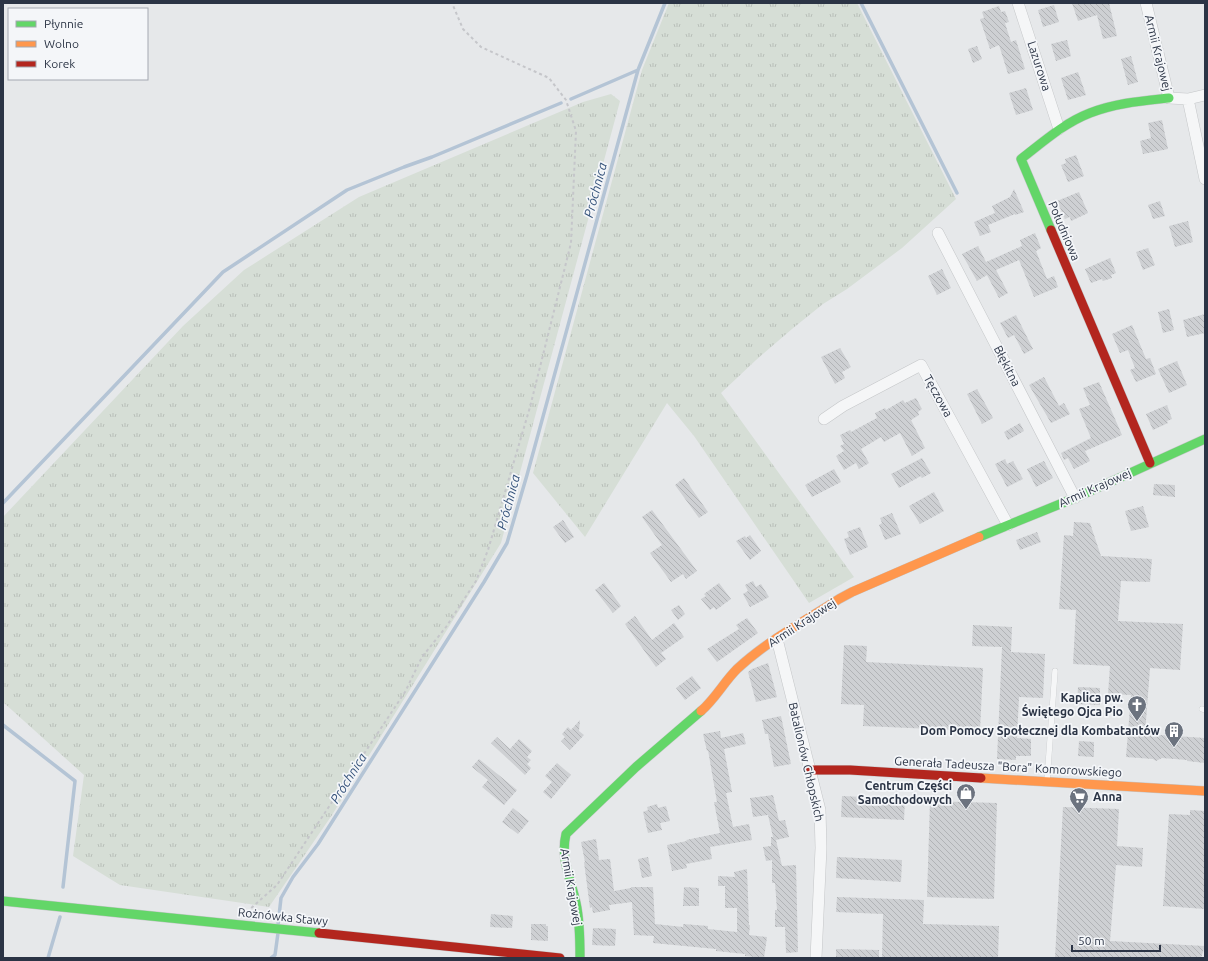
<svg xmlns="http://www.w3.org/2000/svg" width="1208" height="961" viewBox="0 0 1208 961" font-family="Ubuntu,sans-serif">
<style>
.grass{fill:url(#grass-tufts)}
.lines{fill:none;stroke-linecap:round;stroke-linejoin:round}
.stream{stroke:#b4c4d5;stroke-width:3.5}
.building{fill:url(#building-back-hatch)}
.lane-casing{stroke:#c4c6c8;stroke-width:6}
.street-casing{stroke:#c4c6c8;stroke-width:12}
.fast-casing{stroke:#c4c6c8;stroke-width:10}
.slow-casing{stroke:#c4c6c8;stroke-width:10}
.jam-casing{stroke:#c4c6c8;stroke-width:10}
.path{stroke:#c5c6ca;stroke-width:2;stroke-dasharray:3 3;stroke-linecap:butt}
.lane{stroke:#f5f6f7;stroke-width:5.5}
.street{stroke:#f5f6f7;stroke-width:11}
.fast{stroke:#63d668;stroke-width:9}
.slow{stroke:#ff974d;stroke-width:9}
.jam{stroke:#b3261e;stroke-width:9}
.labels{text-anchor:middle;stroke-width:3.5;stroke-linejoin:round;paint-order:stroke}
.street-label{font-size:12px;fill:#2b3445;stroke:#f4f6f9}
.poi-label{font-size:12px;font-weight:bold;fill:#2b3445;stroke:#f4f6f9;text-anchor:end}
.water-label{font-size:13px;font-style:italic;fill:#34527a;stroke:#f4f6f9}
</style>
<defs>
<pattern id="grass-tufts" width="24" height="20" patternUnits="userSpaceOnUse"><rect width="24" height="20" fill="#d6ded6"/><path d="M3 7l-1-3M5 7V3M7 7l1-3M15 17l-1-3M17 17v-4M19 17l1-3" fill="none" stroke="#b8bfb9"/></pattern>
<pattern id="building-back-hatch" width="6" height="6" patternUnits="userSpaceOnUse"><rect width="6" height="6" fill="#ced0d3"/><path d="M-1 5l2 2M0 0l6 6M5-1l2 2" fill="none" stroke="#b1b3b6"/></pattern>
</defs>
<rect width="100%" height="100%" fill="#e6e8ea"/>
<path class="grass" d="M669,3h188l99,196 -54,49 -55,41 -24,15 -31,25 -36,31 -35,33 133,184 -45,26 -115,-167 -27,-33 -82,134 -52,-64 109,-403z
M611,94l9,7 -119,442 -169,272 -63,92 -149,-22 -47,-29 11,-81 -81,-73v-185l180,-191 61,-56 115,-73 224,-95z"/>
<g class="lines">
<path class="stream" d="M861,3l96,190
M571,99l67,-29
M3,503l220,-231 124,-82 57,-23 28,-10 129,-54
M3,725l72,56 -12,106
M278,925l3,-27 12,-21 25,-33 166,-262 23,-39 20,-68 111,-405 27,-67
M48,958l12,-41
M271,958l4,-3 3,-22"/>
</g>
<path class="building" d="M1072,3h37l8,33 -14,3 -6,-24 -19,6z
M1054,5l5,17 -16,5 -5,-17z
M999,6l2,6 4,-1 4,11 -4,1 6,19 5,-2 9,29 -17,5 -9,-29 -9,4 -10,-30 4,-1 -2,-6z
M1067,40l4,16 -15,5 -5,-17z
M977,46l5,13 -9,4 -5,-14z
M1131,56l7,26 -10,3 -7,-26z
M1078,72l8,23 -18,5 -7,-22z
M1026,88l7,22 -17,5 -7,-22z
M1162,120l6,29 -25,5 -3,-13 11,-3 -3,-15z
M1076,155l8,21 -16,6 -7,-17 5,-2 -1,-4z
M1014,189l10,23 -9,3v-1l-27,11 3,7 -11,4 -6,-14 21,-9 -3,-7 18,-9z
M1079,192l9,21 -17,8 -1,-4 -5,2 -8,-18z
M1160,201l5,15 -12,3 -5,-14z
M1188,221l5,21 -18,5 -6,-21z
M1035,233l6,15 -5,3 11,28 7,-3 4,11 -24,10 -15,-37 -23,10 12,23 -9,5 -12,-23 -10,6 -15,-27 16,-8 8,16 36,-16 -2,-6z
M1148,248l7,17 -12,5 -7,-18z
M1110,258l6,15 -5,2 1,3 -9,3 -1,-2 -11,4 -6,-14z
M942,269l9,19 -14,7 -9,-19z
M1169,309l5,21 -11,3 -5,-21z
M1205,314v19l-18,4 -4,-17z
M1016,315l17,34 -9,5 -10,-19 -6,3 -8,-15z
M1132,325l14,34 4,-1 6,16 -20,8 -6,-12 5,-2 -7,-18 -8,3 -8,-19z
M840,348l11,19 -9,5 3,6 -10,6 -14,-27z
M1177,361l10,24 -18,8 -11,-24z
M1044,377l15,29 5,-3 6,11 -19,9 -22,-38z
M1099,382l23,53 -37,16 5,10 -16,8 -6,-11 -4,2 -3,-7 30,-15 -12,-29 11,-4 -7,-17z
M977,389l16,29 -11,6 -15,-30z
M916,398l6,11 -4,3 1,3 -8,5 14,28 -13,8 -12,-23 -16,9 -3,-5 -20,12 8,14 -10,6 -3,-6 -12,7 -8,-14 8,-5 -4,-5 4,-2 -4,-9 10,-5 1,2 26,-14 -2,-5 10,-5 1,2 17,-10 2,3z
M1167,405l5,14 -5,2 1,2 -15,7 -7,-16z
M1020,423l4,8 -16,9 -4,-8z
M922,458l9,15 -9,5 -1,-2 -22,12 -8,-14z
M1005,459l2,5 6,-3 10,18 -16,8 -12,-23z
M1044,461l9,17 -17,9 -9,-18z
M834,469l7,13 -29,15 -7,-12z
M684,478l24,34 -9,6 -24,-33z
M1154,484l21,1v12l-22,-2z
M934,492l10,19 -24,13 -11,-18z
M1143,506l6,21 -18,4 -6,-20z
M652,510l45,61 -11,8 -3,-5 -12,8 -21,-29 12,-8 -20,-28z
M892,513l9,21 -16,6 -6,-15 3,-2 -2,-5z
M563,520l11,17 -9,6 -12,-16z
M1074,522l16,1 11,33 51,3 -2,23 -29,-1 -3,40 65,3 -3,46 -30,-2 -5,66 60,4v25l-18,-2v-1l-25,-2 -6,3 -3,-2 -27,-2 5,-62 -23,-1 2,-28 -37,-2 3,-54 -17,-1 5,-74 9,1z
M860,527l8,20 -18,8 -6,-16 5,-2 -2,-5z
M1037,532l4,10 -21,8 -4,-10z
M750,535l11,16 -11,9 -14,-19 9,-5 1,2z
M753,581l3,6 5,-3 8,13 -19,10 -7,-13 5,-3 -3,-6z
M604,583l17,23 -8,7 -18,-23z
M719,583l12,16 -15,11 -2,-3 -4,3 -9,-11 5,-3 -2,-2z
M679,605l6,9 -7,6 -7,-10z
M635,616l17,24 22,-17 10,14 -23,16 5,6 -10,8 -31,-43z
M747,618l11,15 -41,29 -10,-13 32,-20 -3,-4z
M973,625l39,2 -1,25 34,2 -2,44 -24,-1 -2,41 14,1v17h-15v4l-19,-1 5,-112 -30,-1z
M844,645l23,1 -1,16 117,6 -3,63 -117,-5 1,-21 -23,-1z
M768,663l9,34 -21,5 -8,-30 4,-3z
M692,676l9,12 -16,12 -9,-12z
M1078,687l22,1v17l-23,-1z
M781,716l10,48 -17,3 -6,-33h-3l-3,-14z
M580,720l-1,11 5,4 -14,15 -9,-9 4,-4 -3,-3 6,-7 3,3z
M720,731l1,7 22,-5 3,11 -22,5 8,43 -6,1 7,34 16,-3 3,16 -42,7 2,12 -26,5 1,4 -15,3 -5,-26 20,-4 -1,-1 34,-7 -6,-31h3l-9,-52 -1,1 -4,-17z
M497,737l13,12 9,-10 13,12 -5,6 4,3 -4,4 4,4 -6,7 -34,-32z
M1079,741l15,1v15l-16,-1z
M479,759l38,31 -13,15 -22,-18 6,-7 -16,-13z
M557,763l14,12 -20,24 -8,-7 9,-10 -7,-6z
M773,795l6,26 6,-1 4,17 -13,3 6,26 14,-1 2,87 -12,1 -1,-26h-10v-17h2l-2,-27h-3v-23l-6,1 -3,-14 8,-1v-9h2l-5,-22 -15,2 -3,-19z
M842,796l63,3 -1,21 -63,-3z
M930,801l67,2 -3,96 -67,-2z
M657,804l1,4 8,-2 4,15 -10,2 2,7 -14,3 -5,-21 5,-2 -1,-3z
M1063,807l56,2 -2,37 26,2 -1,19 -26,-2 -6,76 95,5 -4,12h-146z
M513,808l16,13 -11,13 -16,-12z
M1190,810l15,1v98l-42,-3 6,-92 21,1z
M596,839l3,21 11,-1 4,32 17,-3v-1h22l2,37 28,3v-3l25,2v3l29,3v-24h-12v-22h-7v-10l17,1 -1,-5 13,-3 2,56h1l-1,10 18,2 -3,21 -19,-2v-2l-29,-3v-2l-63,-6 1,-7 -20,-1 -2,-33 -23,3 1,5 -17,3 -1,-6 -2,1 -6,-46h1l-4,-20z
M648,857l4,19 -10,2 -4,-19z
M837,857l65,3 -1,22 -65,-4z
M684,887l15,1v18h-16z
M837,897l87,3 -1,24 76,2 -1,32h-116l1,-44 -47,-2z
M491,914l22,2 -1,12 -22,-1z
M531,924h15v2h2v15l-17,-1z
M593,928l23,1 -1,17 -23,-1z
M836,949l43,1v8h-43z"/>
<g class="lines">
<g class="lane-casing">
<path id="lane" d="M1202,709l3,1
M1047,781l8,-110"/>
</g>
<g class="street-casing">
<path id="street" d="M1018,3l41,126
M1146,3l23,95 19,1 17,-4
M1188,99l17,80
M938,233l137,265
M824,419l19,-13 78,-41 87,160
M777,639l43,171 1,38 -5,110"/>
</g>
<g class="fast-casing">
<path id="fast" d="M1051,230l-30,-71c22,-17 43,-36 69,-46 26,-10 52,-12 79,-15
M979,537l96,-39 130,-59
M3,901l316,32
M580,958c0,-18 0,-37 -4,-55 -5,-24 -16,-44 -10,-69l70,-67 65,-56"/>
</g>
<g class="slow-casing">
<path id="slow" d="M701,711c14,-12 23,-29 36,-42 30,-28 68,-48 102,-70l13,-7 127,-55
M981,778l224,13"/>
</g>
<g class="jam-casing">
<path id="jam" d="M1051,230l99,233
M809,770h41l131,8
M319,933l241,25"/>
</g>
<path class="path" d="M249,913v-3l28,-25 128,-193 17,-35 24,-30 30,-46 12,-31 42,-143 41,-164 5,-112 -10,-31 -17,-22 -68,-31 -18,-18 -11,-26"/>
<use href="#lane" class="lane"/>
<use href="#street" class="street"/>
<use href="#fast" class="fast"/>
<use href="#slow" class="slow"/>
<use href="#jam" class="jam"/>
</g>
<defs>
<g id="church-pin" transform="scale(1)"><path d="M0 17L-7.5 6A9.5 9.5 0 1 1 7.5 6Z" fill="#6c737f" stroke="#f4f6f9"/><path d="M-1.2-6h2.4v3.5h3.3v2.4h-3.3V6h-2.4V-.1h-3.3v-2.4h3.3Z" fill="#fff"/></g>
<g id="building-pin" transform="scale(1)"><path d="M0 17L-7.5 6A9.5 9.5 0 1 1 7.5 6Z" fill="#6c737f" stroke="#f4f6f9"/><path d="M-4-6H4V6H1V3H-1V6H-4ZM-2.5-4.3h1.7v1.8h-1.7ZM.8-4.3h1.7v1.8H.8ZM-2.5-1h1.7V.8h-1.7ZM.8-1h1.7V.8H.8Z" fill="#fff"/></g>
<g id="shop-pin" transform="scale(1)"><path d="M0 17L-7.5 6A9.5 9.5 0 1 1 7.5 6Z" fill="#6c737f" stroke="#f4f6f9"/><path d="M-5-2.5h2.3a2.7 3.5 0 0 1 5.4 0H5L5.5 6h-11ZM-1.5-2.5h3a1.5 2.3 0 0 0-3 0Z" fill="#fff"/></g>
<g id="supermarket-pin" transform="scale(1)"><path d="M0 17L-7.5 6A9.5 9.5 0 1 1 7.5 6Z" fill="#6c737f" stroke="#f4f6f9"/><path d="M-6-5.5h2.5l.6 2H6L4.5 2H-2.5L-4.4-4H-6ZM-1.5 3.2a1.3 1.3 0 1 0 .1 0ZM3 3.2a1.3 1.3 0 1 0 .1 0Z" fill="#fff"/></g>
</defs>
<g fill-rule="evenodd">
<use href="#church-pin" x="1137" y="705"/>
<use href="#building-pin" x="1174" y="731"/>
<use href="#shop-pin" x="966" y="793"/>
<use href="#supermarket-pin" x="1079" y="797"/>
</g>
<g class="labels">
<g class="street-label">
<text transform="translate(1158 53) rotate(76)" y="4">Armii Krajowej</text>
<text transform="translate(1039 66) rotate(72)" y="4">Lazurowa</text>
<text transform="translate(1064 231) rotate(67)" y="4">Południowa</text>
<text transform="translate(1007 366) rotate(63)" y="4">Błękitna</text>
<text transform="translate(938 396) rotate(61)" y="4">Tęczowa</text>
<text transform="translate(1095 488) rotate(-24)" y="4">Armii Krajowej</text>
<text transform="translate(802 623) rotate(-33)" y="4">Armii Krajowej</text>
<text transform="translate(806 762) rotate(77)" y="4">Batalionów Chłopskich</text>
<text transform="translate(1008 767) rotate(3)" y="4">Generała Tadeusza "Bora" Komorowskiego</text>
<text transform="translate(571 887) rotate(80)" y="4">Armii Krajowej</text>
<text transform="translate(283 917) rotate(6)" y="4">Rożnówka Stawy</text>
</g>
<g class="poi-label">
<text x="1123" y="702">Kaplica pw.<tspan x="1123" dy="14">Świętego Ojca Pio</tspan></text>
<text x="1160" y="735">Dom Pomocy Społecznej dla Kombatantów</text>
<text x="952" y="790">Centrum Części<tspan x="952" dy="14">Samochodowych</tspan></text>
<text x="1093" y="801" text-anchor="start">Anna</text>
</g>
<g class="water-label">
<text transform="translate(595 190) rotate(-75)" y="5">Próchnica</text>
<text transform="translate(508 502) rotate(-75)" y="5">Próchnica</text>
<text transform="translate(348 778) rotate(-58)" y="5">Próchnica</text>
</g>
</g>
<rect width="1208" height="961" fill="none" stroke="#2b3445" stroke-width="8"/>
<rect x="8" y="8" width="140" height="72" fill="#f4f6f9" stroke="#a4a8b1"/>
<rect x="16" y="21" width="20" height="6" fill="#63d668" stroke="#a4a8b1"/>
<text x="44" y="28" font-size="12" fill="#2b3445">Płynnie</text>
<rect x="16" y="41" width="20" height="6" fill="#ff974d" stroke="#a4a8b1"/>
<text x="44" y="48" font-size="12" fill="#2b3445">Wolno</text>
<rect x="16" y="61" width="20" height="6" fill="#b3261e" stroke="#a4a8b1"/>
<text x="44" y="68" font-size="12" fill="#2b3445">Korek</text>
<path d="M1072 945v6h88v-6" fill="none" stroke="#2b3445" stroke-width="2"/>
<text x="1078" y="945" font-size="12" fill="#2b3445" stroke="#f4f6f9" stroke-width="3" paint-order="stroke">50 m</text>
</svg>
